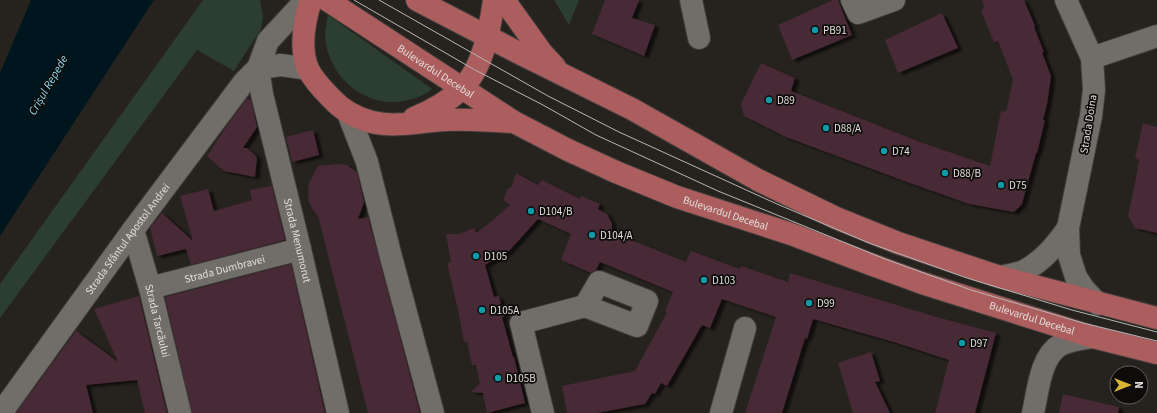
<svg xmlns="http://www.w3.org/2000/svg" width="1157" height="413" viewBox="0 0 1157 413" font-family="'Source Sans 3',sans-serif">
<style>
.green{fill:#2b3e30}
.water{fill:#00161e}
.building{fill:#472934;filter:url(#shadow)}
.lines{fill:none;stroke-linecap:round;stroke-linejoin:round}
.minor-casing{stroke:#413e3b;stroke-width:24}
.major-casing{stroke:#413e3b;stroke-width:24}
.minor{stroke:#716d68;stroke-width:22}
.major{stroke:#ac5d5e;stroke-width:22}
.tram{stroke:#b8b5b2;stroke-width:1}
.culture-dot{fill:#0f9aa8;stroke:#0e0c0a;stroke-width:1.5}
.labels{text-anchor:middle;stroke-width:3.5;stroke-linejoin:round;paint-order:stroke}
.poi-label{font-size:11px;fill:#e1dedb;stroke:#0e0c0a;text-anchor:start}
.street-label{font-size:11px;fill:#e1dedb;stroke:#0e0c0a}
.water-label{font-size:12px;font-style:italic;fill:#8ed6ec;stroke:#0e0c0a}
</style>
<defs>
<filter id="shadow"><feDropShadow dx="4.5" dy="2.5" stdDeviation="1" flood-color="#0009"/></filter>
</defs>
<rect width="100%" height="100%" fill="#26231e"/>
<path class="green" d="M203,0h57l3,17 -2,12 -27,42 -37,-21 -197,268v-34z
M554,0h25l-10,25z
M328,15l104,74c-8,7 -18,10 -28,12 -42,8 -80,-29 -79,-70 1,-5 2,-11 3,-16z"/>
<path class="water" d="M31,0h123l-154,236v-163z"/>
<path class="building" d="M605,0h34l-7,18 23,7 -11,31 -52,-22z
M833,0h5l14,35 -60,25 -14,-35z
M982,0h42l11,26 -1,1 10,25 -2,1 9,23 -4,28 -4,16h2l-8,33h-1l-14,51 -8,8 -45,-8 -62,-22 -121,-45 -42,-21 -3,-12 20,-41 34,15 -4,13 129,51 70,24 11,-55 5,1 7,-32 -15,-39 -4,1 -13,-31 3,-4z
M942,13l16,35 -60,25 -13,-33z
M247,99l4,1 6,27 -14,21h4l10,9 -2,20 -31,-6 -17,-15 19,-29z
M1143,123l14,4v106l-22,-5 -7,-12 9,-43 2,-13 -4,-2z
M313,130l6,25 -27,7 -6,-25z
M338,164l9,1 10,7 7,30 -6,17 10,-2 52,196h-52l-50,-197 -5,-6 -4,-8 -1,-9 1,-10 9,-17z
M516,173l22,12 4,-5 38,19 1,-3 19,8 -2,5 9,5 5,9v9l74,30 5,-11 49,18 1,-3 47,16 2,-9 147,44 59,16 -21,80h-40l14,-53 -52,-17 -84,-24 -6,20 -2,-1 -23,75h-37l31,-96 -54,-18 -12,29 -8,-3 -35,61 -6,-3 -6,11 -3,-1 -7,11 -48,9h-30l-5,-27 73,-15 32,-59 -2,-1 8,-19 -73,-30 -4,8 -5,3 -30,-13 10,-26 -33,-15 -30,33 -23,13 9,32 5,-1 5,21h-2l11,40h1l11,46 -38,10 -4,-20 -12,-1 9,-9 -4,-18h-4l-5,-23h-3l-5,-27 -12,-52 4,-1 -5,-28h13l15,-6 2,5 16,-12 18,-16 -7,-5 5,-12h3z
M272,186l13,54 -94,25 -5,-16 -29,7 -7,-28 12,-15 31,28 -13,-45 28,-7 6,22 38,-11 -2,-10z
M291,264l34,149h-133l-27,-116z
M139,296l28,117h-22l-8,-33 -51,5 7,28h-77l60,-82 42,31 -24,-53z
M871,352l9,29 -5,1 15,31h-37l-15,-50z
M1063,394l56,13 -1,6h-59z"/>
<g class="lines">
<g class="minor-casing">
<g id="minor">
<path d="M691,0l8,38"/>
<path d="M852,0l6,13 36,-13"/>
<path d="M1066,0l26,58 2,32 -3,26 -23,112 1,27 7,22 7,11 15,16"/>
<path d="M1092,58l65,-22"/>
<path id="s1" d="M258,68l4,26 38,155 38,164"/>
<path d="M258,68l23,-3 27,4"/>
<path d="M348,113l19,49 24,95 42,156"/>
<path id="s2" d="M133,230l17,58 30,125"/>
<path d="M1000,277c7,-2 17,-3 24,-6 19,-10 32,-26 44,-43"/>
<path id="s3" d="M150,288l150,-39"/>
<path id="s4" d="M1,413l132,-183 111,-148 14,-14 10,-27 38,-41"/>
<path d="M543,413l-22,-90 64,-17 52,20 10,-25 -48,-19 -14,24"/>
<path d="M721,413l24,-85"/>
<path d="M1033,413c5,-21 7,-56 27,-68 10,-5 22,-6 33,-8"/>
</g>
</g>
<g class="major-casing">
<g id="major">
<path d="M311,0c-7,22 -12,47 -3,69 5,10 15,21 23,29 11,12 25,20 41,24 24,6 50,-1 73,-2 23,-1 45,1 68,2"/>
<path id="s5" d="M327,0l187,122 54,28 48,22 61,25 114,37 79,30 52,19 171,54 64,16"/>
<path d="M417,0l100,52 115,57 126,71 78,38 62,25 102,34 157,41"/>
<path d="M504,0l38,53 13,14"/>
<path d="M414,118c17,-7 34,-16 47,-29 22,-20 29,-61 33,-89"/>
</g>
</g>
<use href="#minor" class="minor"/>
<use href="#major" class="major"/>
<path class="tram" d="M354,0l121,70 68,35 53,30 122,56 167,68 86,31 112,33 74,18
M379,0l169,96 71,36 158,72 92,39 98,35 105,32 85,22"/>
</g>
<g class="culture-dot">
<circle cx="815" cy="30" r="4"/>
<circle cx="769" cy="100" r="4"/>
<circle cx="826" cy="128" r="4"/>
<circle cx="884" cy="151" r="4"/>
<circle cx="945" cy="173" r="4"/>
<circle cx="1001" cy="185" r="4"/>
<circle cx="531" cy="211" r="4"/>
<circle cx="592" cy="235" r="4"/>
<circle cx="476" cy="256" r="4"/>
<circle cx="704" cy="280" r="4"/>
<circle cx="809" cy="303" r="4"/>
<circle cx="482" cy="310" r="4"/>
<circle cx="962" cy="343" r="4"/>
<circle cx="498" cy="378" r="4"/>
</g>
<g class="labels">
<g class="poi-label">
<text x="823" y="34">PB91</text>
<text x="777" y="104">D89</text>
<text x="834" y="132">D88/A</text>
<text x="892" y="155">D74</text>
<text x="953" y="177">D88/B</text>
<text x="1009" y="189">D75</text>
<text x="539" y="215">D104/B</text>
<text x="600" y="239">D104/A</text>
<text x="484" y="260">D105</text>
<text x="712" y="284">D103</text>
<text x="817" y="307">D99</text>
<text x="490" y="314">D105A</text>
<text x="970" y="347">D97</text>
<text x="506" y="382">D105B</text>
</g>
<g class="street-label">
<text dy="4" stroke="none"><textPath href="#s5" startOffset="130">Bulevardul Decebal</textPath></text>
<text transform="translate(1088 124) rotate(-81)" y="4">Strada Doina</text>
<text dy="4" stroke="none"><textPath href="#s5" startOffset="454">Bulevardul Decebal</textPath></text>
<text dy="4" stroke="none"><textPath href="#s4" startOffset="215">Strada Sfântul Apostol Andrei</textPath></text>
<text dy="4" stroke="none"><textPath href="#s1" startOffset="177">Strada Menumorut</textPath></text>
<text dy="4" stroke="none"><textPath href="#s3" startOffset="77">Strada Dumbravei</textPath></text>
<text dy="4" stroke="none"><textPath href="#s5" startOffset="778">Bulevardul Decebal</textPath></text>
<text dy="4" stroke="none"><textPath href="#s2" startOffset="94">Strada Tarcăului</textPath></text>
</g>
<g class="water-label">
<text transform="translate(48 85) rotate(-60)" y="4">Crișul Repede</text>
</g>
</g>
<g transform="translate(1129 385) rotate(90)"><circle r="19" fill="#0e0c0a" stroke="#62605e"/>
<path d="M0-3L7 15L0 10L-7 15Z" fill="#d8b434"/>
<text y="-6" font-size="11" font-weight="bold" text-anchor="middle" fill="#e1dedb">N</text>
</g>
</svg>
